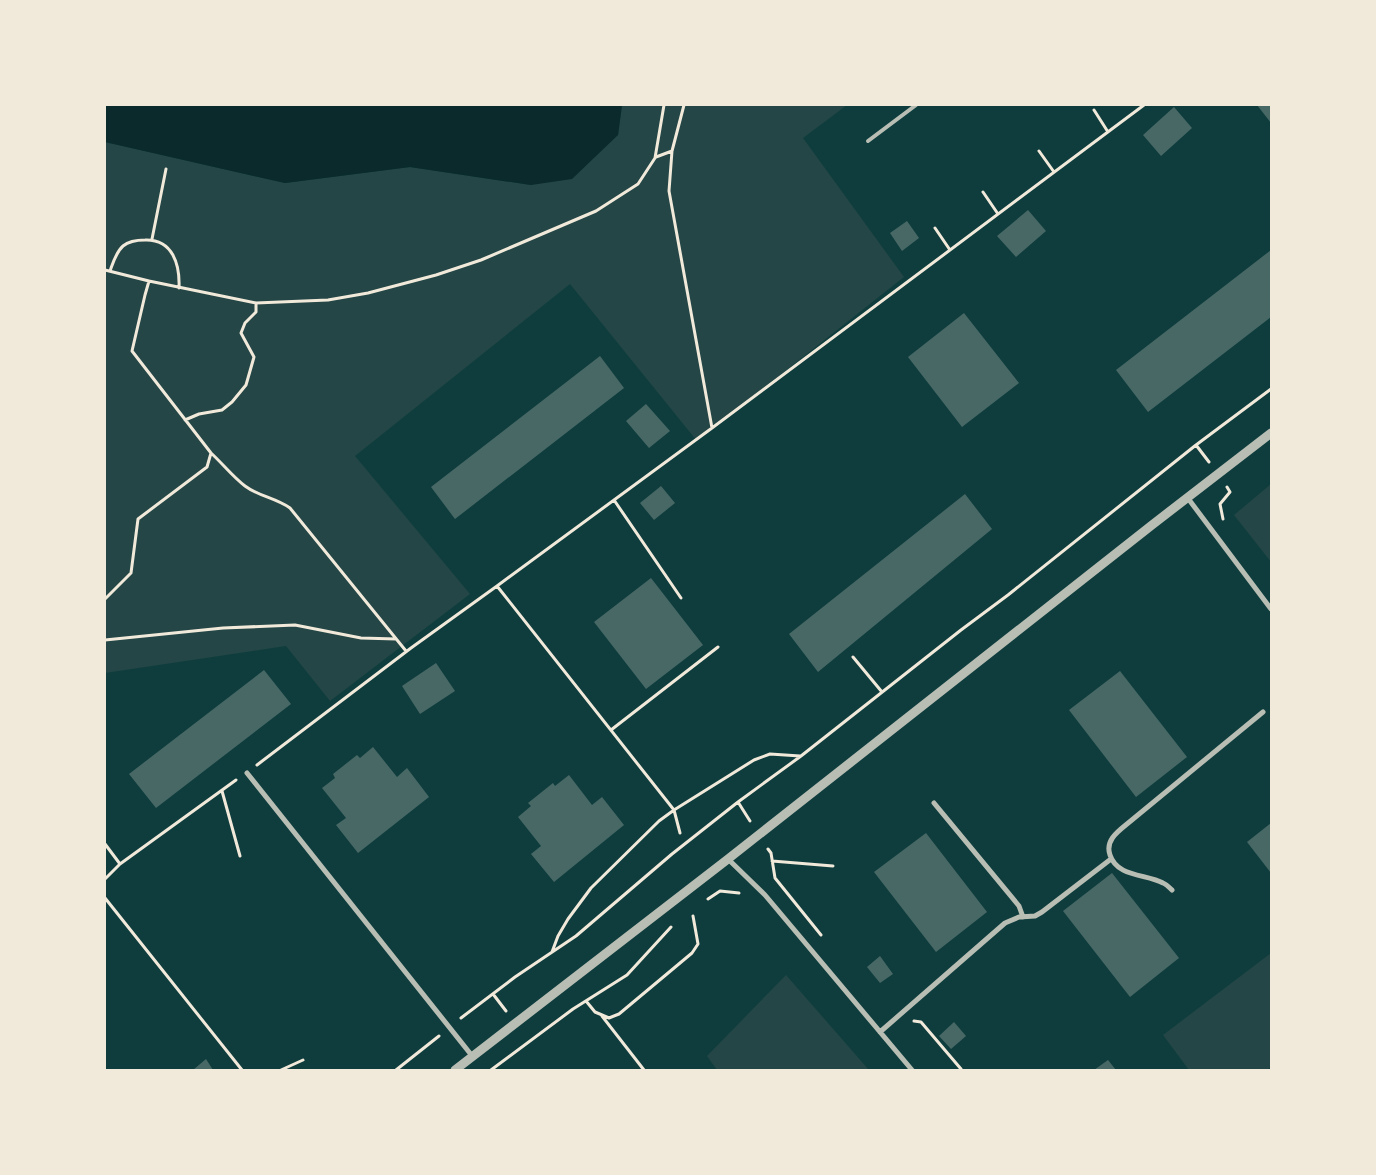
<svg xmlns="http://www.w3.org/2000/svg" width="1376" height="1175" viewBox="0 0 1376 1175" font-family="'Fira Sans',sans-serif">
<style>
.green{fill:#244646}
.water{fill:#0a2a2b}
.building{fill:#486865}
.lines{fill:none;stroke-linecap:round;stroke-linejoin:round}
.path{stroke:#f1e9da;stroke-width:3}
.service{stroke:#b8beb3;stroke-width:4}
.minor{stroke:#b8beb3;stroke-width:5}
.tertiary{stroke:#b8beb3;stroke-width:9}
</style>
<rect width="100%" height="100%" fill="#0f3d3e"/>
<path class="green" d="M622,105h225l-44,33 101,139 -207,164 -127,-157 -215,172 115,138 -140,107 -44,-55 -181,27v-531l180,41 125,-16 121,18 87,-50z
M1271,484v78l-37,-47z
M1271,953v114l-4,3h-78l-26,-35z
M786,975l83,95h-152l-10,-14z"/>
<path class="water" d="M105,105h517l-4,30 -46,44 -41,6 -121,-18 -125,16 -180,-41z"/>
<path class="building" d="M1257,105h14v18z
M1174,107l18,21 -31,28 -18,-21z
M1028,210l18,21 -30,26 -19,-21z
M907,221l12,17 -17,13 -12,-18z
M1271,250v67l-123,95 -32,-42z
M964,313l55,70 -57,44 -54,-70z
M600,356l24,32 -169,131 -24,-32z
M646,404l24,27 -21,17 -23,-27z
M661,486l14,17 -21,17 -14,-17z
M965,494l27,35 -174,143 -29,-38z
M651,578l52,67 -57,44 -52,-67z
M436,663l19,28 -35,23 -18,-28z
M264,670l27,34 -135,104 -27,-34z
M1120,671l67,86 -51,40 -67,-87z
M373,747l24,30 10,-9 22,29 -71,56 -22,-28 10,-7 -24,-30 13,-10 -2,-4 24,-19 3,3z
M569,775l23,30 10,-8 22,28 -70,57 -23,-28 10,-8 -23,-29 13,-11 -3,-3 25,-20 2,3z
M1271,823v50l-24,-31z
M926,833l61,79 -51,40 -62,-80z
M1112,873l67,85 -49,39 -67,-86z
M880,956l13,18 -13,9 -13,-16z
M954,1022l12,14 -15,13 -12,-13z
M206,1059l7,11h-20z
M1108,1060l8,10h-22z"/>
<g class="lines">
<path class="path" d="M684,105l-12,46 -3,40 43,237
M1094,110l14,22
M1039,151l15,21
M656,157l16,-6
M983,192l15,22
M935,228l15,22
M152,239l14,-70
M105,270l44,11 107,22 72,-3 40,-7 68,-18 45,-15 115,-49 42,-27 17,-26 9,-53
M110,271c3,-8 6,-19 13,-25 6,-5 15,-6 22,-6 28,-1 35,25 34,48
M185,420l14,-6 23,-4 10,-8 14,-17 8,-28 -13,-24 4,-10 11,-11v-9
M1196,445l13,17
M211,453c11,10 22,24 34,33 13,10 31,12 45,22l116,143
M614,500l67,98
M1223,519l-3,-15 10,-12 -3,-5
M497,586l177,224 6,23
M105,599l26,-26 7,-54 69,-52 4,-14 -79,-102 13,-56 4,-14
M105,640l118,-12 72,-3 66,13 35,1
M853,657l29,35
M611,730l107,-83
M257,765l154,-117 86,-62 215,-158 432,-323
M222,791l18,65
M738,802l12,19
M105,844l15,20
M768,849l3,4 4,25 46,57
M772,861l61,5
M105,879l15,-15 116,-84
M105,898l137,172
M708,899l12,-8 19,2
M552,952l6,-16 10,-17 23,-31 68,-67 15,-11 80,-50 16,-6 30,2
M493,994l13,17
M586,1001l9,11 14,6 10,-4 73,-61 6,-9 -5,-28
M602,1016l42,54
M461,1018l54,-41 61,-41 96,-82 66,-52 63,-46 160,-126 47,-35 188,-150 75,-56
M914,1021l7,1 40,47
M281,1070l22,-10
M396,1070l43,-34
M491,1070l82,-61 54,-34 44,-48"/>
<path class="service" d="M868,141l48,-36"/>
<path class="minor" d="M1187,497l84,112
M247,773l226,284
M934,803l85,103 4,11
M728,859l37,36 147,175
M1172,890c-3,-3 -6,-6 -9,-7 -17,-9 -46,-6 -53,-28 -5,-14 7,-23 17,-31l136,-112
M880,1032l125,-109 14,-6 16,-1 7,-4 69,-53"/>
<path class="tertiary" d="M455,1070l273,-211 424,-334 119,-92"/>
</g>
<rect width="1376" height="1175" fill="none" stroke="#f1e9da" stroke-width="212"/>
</svg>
